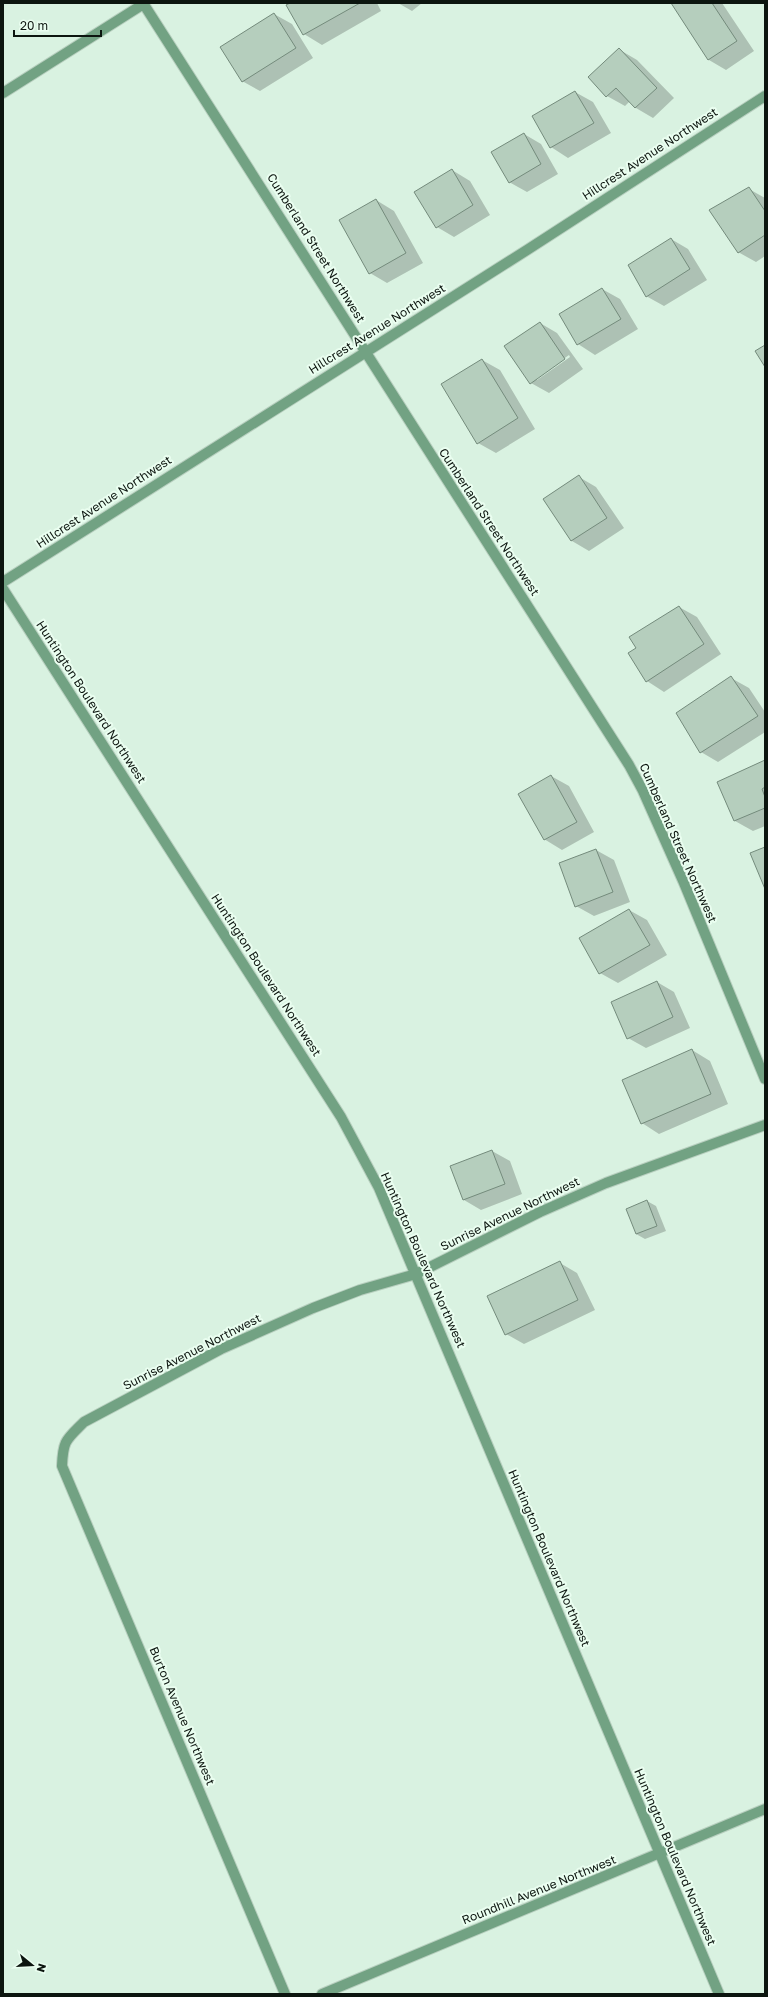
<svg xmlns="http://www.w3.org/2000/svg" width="768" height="1997" viewBox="0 0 768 1997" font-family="'Golos Text',sans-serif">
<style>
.shadow{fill:#0003;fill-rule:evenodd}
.building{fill:#b5cebd;stroke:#748b7c}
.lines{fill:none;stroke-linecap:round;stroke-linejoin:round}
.street-casing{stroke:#b8cfbf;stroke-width:12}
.street{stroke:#72a283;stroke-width:10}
.labels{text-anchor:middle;stroke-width:4;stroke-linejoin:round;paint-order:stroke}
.street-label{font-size:12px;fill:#0c150f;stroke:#eafef0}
</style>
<rect width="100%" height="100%" fill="#d9f2e1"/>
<path class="shadow" d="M292,3h85l4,8 -59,34 -18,-11z
M398,3h24l-10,8z
M672,3h50l32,48 -28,19 -17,-10z
M274,14l18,10 21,34 -53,33 -18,-10z
M620,50l17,10 37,38 -21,20 -17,-10 -6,-7 -5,5 -18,-10z
M575,92l18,10 18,31 -43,25 -17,-11z
M524,134l17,10 17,30 -31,18 -18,-10z
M452,170l18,11 20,34 -36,22 -17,-10z
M749,189l16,9v58l-9,6 -18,-10z
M376,200l18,11 29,52 -36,20 -17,-10z
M671,239l17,10 19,31 -43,26 -18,-10z
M602,289l18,10 18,30 -43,26 -17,-11z
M540,323l17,10 26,36 -34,24 -18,-10zM569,355l1,2 -33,23v-2z
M482,360l18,10 35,59 -39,24 -18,-10z
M579,477l17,10 28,41 -35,23 -17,-10z
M679,607l18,10 24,37 -57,38 -17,-11z
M731,678l18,10 16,24v20l-47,30 -17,-10z
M765,761v65l-12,5 -18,-10 -16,-39z
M551,776l18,10 25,46 -32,18 -18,-11z
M596,850l18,10 16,42 -36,14 -18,-10z
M629,910l18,10 20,35 -49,28 -18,-10z
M657,982l17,10 16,36 -44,20 -18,-10z
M692,1050l18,11 18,43 -69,30 -17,-11z
M492,1151l18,10 12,33 -41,16 -17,-10z
M647,1201l9,5 10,25 -21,8 -9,-5z
M560,1263l17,10 18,37 -71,34 -18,-10z"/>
<path class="building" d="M290,3h70l-57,32 -17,-30z
M671,3h41l25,38 -29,19z
M274,13l22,35 -54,34 -22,-35z
M619,48l38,40 -22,20 -19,-20 -10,9 -18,-20z
M575,91l19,32 -44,25 -18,-32z
M524,133l17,31 -32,19 -18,-31z
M452,169l21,36 -37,23 -22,-36z
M749,187l16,24v24l-27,18 -29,-43z
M376,199l30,54 -37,21 -30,-54z
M671,238l19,31 -44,28 -18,-32z
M602,288l19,31 -44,26 -18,-31z
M540,322l25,37 -35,25 -26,-38z
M765,345v22l-10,-16z
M482,359l36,59 -41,26 -36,-60z
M579,475l28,43 -36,23 -28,-42z
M679,606l25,38 -58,38 -18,-29 8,-5 -7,-11z
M731,676l27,40 -58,37 -24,-40z
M765,760v27l-3,2 3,8v11l-31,13 -17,-39z
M551,775l26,47 -33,18 -26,-46z
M765,847v42l-15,-36z
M596,849l17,43 -38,15 -16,-44z
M629,909l21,36 -51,29 -20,-36z
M657,981l16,36 -46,22 -16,-37z
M692,1049l19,45 -70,30 -19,-44z
M492,1150l13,34 -42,16 -13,-34z
M647,1200l10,26 -21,8 -10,-25z
M560,1261l18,39 -73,35 -18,-39z"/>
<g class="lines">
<g class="street-casing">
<path id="street" d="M143,3l486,762 14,26 41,92 81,196
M3,93l142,-90
M3,582l524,-332 238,-154
M3,589l338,528 38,71 340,806
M285,1994l-223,-528c1,-26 4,-26 22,-44l137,-73 92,-41 47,-18 56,-16 124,-62 66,-29 159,-58
M322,1994l443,-185"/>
</g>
<use href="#street" class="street"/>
</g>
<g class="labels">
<g class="street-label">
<text transform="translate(650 154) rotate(-33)" y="4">Hillcrest Avenue Northwest</text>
<text transform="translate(316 248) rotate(58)" y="4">Cumberland Street Northwest</text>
<text transform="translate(377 329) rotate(-32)" y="4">Hillcrest Avenue Northwest</text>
<text transform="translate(104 502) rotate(-33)" y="4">Hillcrest Avenue Northwest</text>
<text transform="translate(489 522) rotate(57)" y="4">Cumberland Street Northwest</text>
<text transform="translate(91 702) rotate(57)" y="4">Huntington Boulevard Northwest</text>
<text transform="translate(678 843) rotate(66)" y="4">Cumberland Street Northwest</text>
<text transform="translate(266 975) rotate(57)" y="4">Huntington Boulevard Northwest</text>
<text transform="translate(510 1214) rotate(-26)" y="4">Sunrise Avenue Northwest</text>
<text transform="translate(423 1260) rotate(66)" y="4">Huntington Boulevard Northwest</text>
<text transform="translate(192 1352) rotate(-27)" y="4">Sunrise Avenue Northwest</text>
<text transform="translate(549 1558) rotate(67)" y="4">Huntington Boulevard Northwest</text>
<text transform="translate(182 1716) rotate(67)" y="4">Burton Avenue Northwest</text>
<text transform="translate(675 1857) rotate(67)" y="4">Huntington Boulevard Northwest</text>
<text transform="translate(539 1890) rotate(-22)" y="4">Roundhill Avenue Northwest</text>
</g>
</g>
<rect width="768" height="1997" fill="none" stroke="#0c150f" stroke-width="8"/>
<g transform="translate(32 1965) rotate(108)" stroke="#eafef0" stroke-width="3" paint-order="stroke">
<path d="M0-3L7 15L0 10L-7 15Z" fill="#0c150f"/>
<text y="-6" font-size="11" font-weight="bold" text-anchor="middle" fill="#0c150f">N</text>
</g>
<path d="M14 30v6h87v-6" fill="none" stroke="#0c150f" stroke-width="2"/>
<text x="20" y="30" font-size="12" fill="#0c150f" stroke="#eafef0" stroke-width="3" paint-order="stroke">20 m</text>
</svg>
